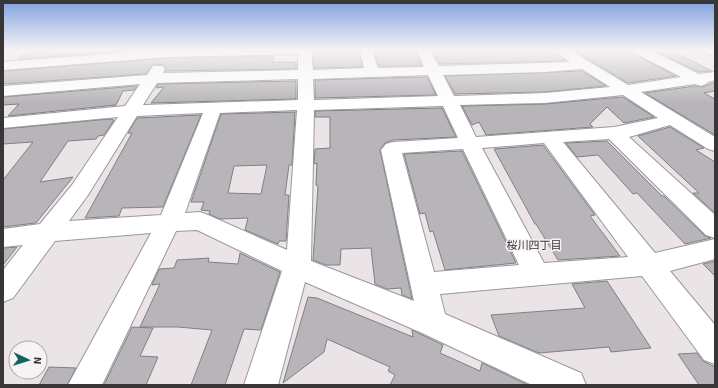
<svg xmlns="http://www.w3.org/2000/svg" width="718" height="388" viewBox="0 0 718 388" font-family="'Source Sans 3','Noto Sans JP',sans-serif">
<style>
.building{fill:#b7b5b9;stroke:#817f83;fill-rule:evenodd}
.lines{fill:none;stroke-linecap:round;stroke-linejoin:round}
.minor-casing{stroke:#9c979a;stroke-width:2}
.minor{fill:#fff;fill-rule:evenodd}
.labels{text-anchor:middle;stroke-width:3;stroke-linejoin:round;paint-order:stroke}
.neighbourhood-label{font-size:11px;fill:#383637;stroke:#f7f2f4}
</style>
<rect width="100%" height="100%" fill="#eae4e7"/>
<path class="building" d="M30,50h114l-126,9z
M312,50h47l3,17 -48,1z
M373,50h43l6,16h-43z
M431,50h122l13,11 -126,3z
M572,50h60l2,4 42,22 -48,7z
M653,50h17l42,21 -13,1z
M271,56l3,1 -2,5h24v7l-131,2 1,-3 -2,-3 -11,-1 -7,10 -143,10v-13l165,-13z
M582,71l24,15 -61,6 -90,2 -10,-18z
M427,77l9,18 -121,3v-18z
M296,81v18l-145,4 13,-16 -8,1 2,-4z
M715,82v9l-11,2 11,6v36l-70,-42 50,-7 7,1z
M137,86l-3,4 -11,1 -7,14 -108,11 11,-12 -16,1v-8z
M623,97l31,20 -30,6 -17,-16 -17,17 3,3 -107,8 -7,-13 -7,3 -10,-19 83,-2z
M442,108l14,29 -63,3 -8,3 -5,7 32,149 -10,-4 -1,-7 -14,1 -12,-5 -4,-36 -30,1 -1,16h-14l-13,-5 5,-74 -2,-1 1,-22 -3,1 1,-15 15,-1v-31h-15v-6z
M295,112l-3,53h-3l-4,30h4l-3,46h-7l-1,3 -33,-14 3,-12 -28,1 -11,-5 1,-3 -9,-1 3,-8h-13l30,-88zM267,165l-6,29 -33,-1 6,-27z
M201,115l-38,92 -41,1 -3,8 -34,2 47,-85h-4l9,-15z
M109,119l5,1 -10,15 -6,1 -2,3 -28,2 -28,41 33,-5 -37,46 -33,4v-47l30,-38 -30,2v-15z
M670,127l34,21 -8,2 19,12v51l-22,-20h6l-61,-57z
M607,141l55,55h2l41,40 6,2 -26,6 -48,-51 -4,1 -35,-39 -21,2 -11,-14z
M543,145l52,70 -5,1 30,40 -62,4 -22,-36h-1l-41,-75z
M462,151l54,112 -71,7 -12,-39 -3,1 -5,-19 -5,1 -16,-60z
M17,247l-14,18v-17z
M240,253l40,19 -19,58 -17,-1 -19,56h-34l21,-55 -34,-3h-38l20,-43 -8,1 7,-16 15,-1 3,-8 32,-2 -1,4 30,2z
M715,261v15l-12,-12z
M607,281l44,67 -40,4 -2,-5 -70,6 -40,-17 -8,-21 94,-7 -13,-24z
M308,297l9,1 96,39 -1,-7 31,15 -3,8 40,18 2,-8 46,22h-138l5,-10 -7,-4 2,-4 -63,-28 -3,13 -41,31z
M132,327l21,1 -13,28 18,1 -12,28h-42z
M697,353l6,8 12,6v18h-16l-21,-31z
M49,367l27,1 -9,17h-28z"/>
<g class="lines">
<g class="minor-casing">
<path id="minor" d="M159,50h152l2,20 51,-2 -4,-18h12l6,18 46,-1 -7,-17h12l10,16 131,-4 -16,-12h16l58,35 53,-8 -46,-24 -2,-3h17l49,24 16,-2v8l-7,2 -2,2 -5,2 -6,-2 -54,8 74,45v14l-7,-2 -38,-24 -41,12 86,78v23l-9,-3 -97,-96 -46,3 92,111 60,-14v20l-45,12 45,54v39l-11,-4 -62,-84 -202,18 5,20 136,59 5,12h-54l-110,-52 -117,-51 -27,103h-34l38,-114 -85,-41 -21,1 -74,154h-34l83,-152 -96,8 -42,57 -10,4v-32l20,-25 -20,2v-18l37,-5 32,-39 46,-68 -115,11v-10l122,-12 15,-22 -137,12v-10l144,-11 6,-9h10l2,3 -2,4 135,-3v-16l-130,3 -165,13v-8zM582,69l28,18 -65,6 -91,3 -11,-21 102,-3zM428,75l10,21 -124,4 -1,-21zM298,79v21l-155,5 14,-22zM623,95l35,23 -44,9 -138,10 -16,-32 85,-2zM443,106l15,32 -65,4 -7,2 -5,6 33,151 -103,-40 3,-151zM297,110l-10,140 -79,-35 -8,-3 -15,1 35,-100zM203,113l-42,102 -92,6 19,-26 49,-79zM544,143l84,114 -84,6 -62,-115zM463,149l56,116 -85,7 -32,-119z
M704,50h11v6l-9,-3z"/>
</g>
<use href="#minor" class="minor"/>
</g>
<linearGradient id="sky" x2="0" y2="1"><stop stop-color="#7fa0e0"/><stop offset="0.48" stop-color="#f6f3f4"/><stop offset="1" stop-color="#f6f3f4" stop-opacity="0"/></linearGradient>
<rect width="718" height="104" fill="url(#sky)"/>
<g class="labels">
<g class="neighbourhood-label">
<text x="534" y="249">桜川四丁目</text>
</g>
</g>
<rect width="718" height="388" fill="none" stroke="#383637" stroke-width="8"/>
<g transform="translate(28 360) rotate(94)"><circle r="19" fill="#f7f2f4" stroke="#aba7a8"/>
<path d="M0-3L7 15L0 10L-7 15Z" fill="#15635f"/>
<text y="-6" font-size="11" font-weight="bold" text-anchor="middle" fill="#383637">N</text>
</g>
</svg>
